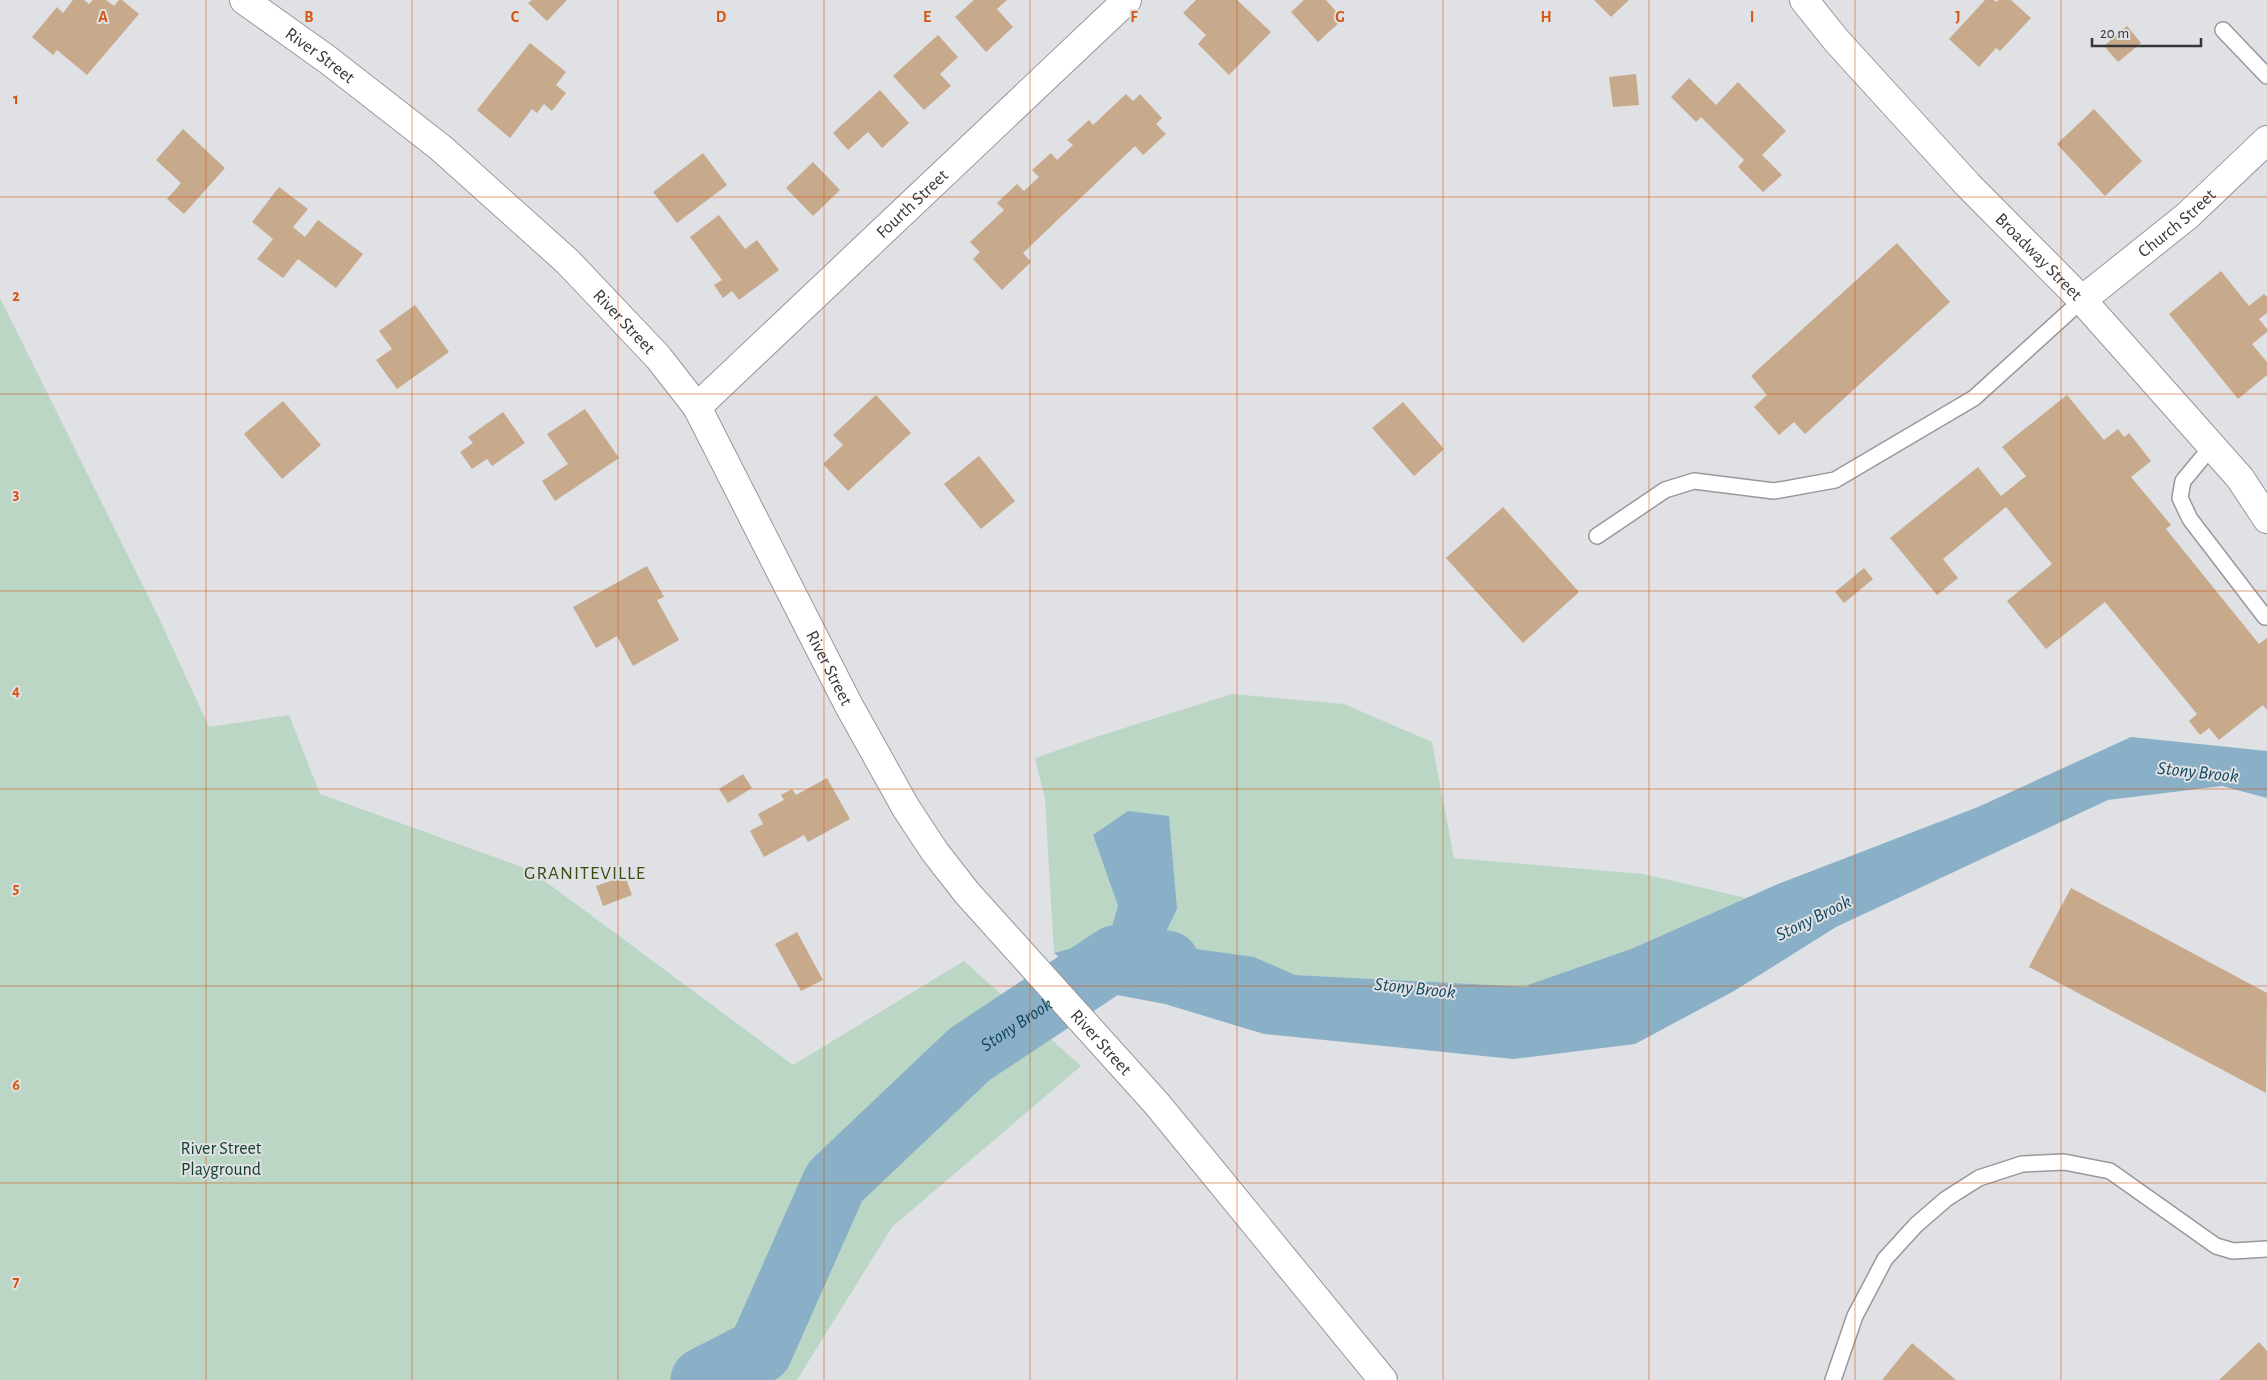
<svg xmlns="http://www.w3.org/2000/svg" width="2267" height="1380" viewBox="0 0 2267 1380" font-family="'Alegreya Sans',sans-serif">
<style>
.green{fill:#bbd6c4}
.water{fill:#89b0c6}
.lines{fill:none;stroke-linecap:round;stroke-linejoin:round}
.river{stroke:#89b0c6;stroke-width:65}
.building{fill:#c7a98c}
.service-casing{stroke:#97989c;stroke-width:18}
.minor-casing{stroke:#97989c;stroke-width:30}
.secondary-casing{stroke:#97989c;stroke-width:30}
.service{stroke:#fff;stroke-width:15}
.minor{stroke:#fff;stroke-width:28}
.secondary{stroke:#fff;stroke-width:28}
.grid{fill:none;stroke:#d65610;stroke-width:1;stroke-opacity:0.55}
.labels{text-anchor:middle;stroke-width:4;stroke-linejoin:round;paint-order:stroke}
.street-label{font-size:18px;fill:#373739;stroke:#e0e1e5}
.park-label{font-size:18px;fill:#103f26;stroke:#e0e1e5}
.water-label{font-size:19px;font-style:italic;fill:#13465e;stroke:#e0e1e5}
.neighbourhood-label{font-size:19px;letter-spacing:1px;fill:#3b4912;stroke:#e0e1e5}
.grid-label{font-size:16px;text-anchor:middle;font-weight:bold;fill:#d65610;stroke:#e0e1e5;stroke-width:4;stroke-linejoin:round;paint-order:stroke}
</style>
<rect width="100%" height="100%" fill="#e0e1e5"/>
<path class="green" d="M0,298l158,318 51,111 80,-12 31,79 210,76 263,195 171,-104 117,105 -189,161 -95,153h-797z
M1232,694l112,10 88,38 22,116 189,16 103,24 -115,51 -100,38 -236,-12 -136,-31 18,-35 -84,-73 25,70 -10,34 -54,13 -9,-154 -10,-41 64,-22z"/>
<path class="water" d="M2131,737l136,14v47l-45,-12 -114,14 -272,127 -102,64 -99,53 -122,15 -249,-25 -99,-30 -64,-12 -47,-39 54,-14 10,-33 -25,-71 35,-24 41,5 8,93 -17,35 94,13 41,18 234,12 -1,-2 103,-36 147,-65 200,-77z"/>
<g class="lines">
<path class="river" id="s1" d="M703,1380l57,-29 75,-169 135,-128 145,-96 52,5"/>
</g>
<path class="building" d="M73,0h11l5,4 4,-4h13l8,6 5,-6h3l17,14 -52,61 -30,-25 -4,5 -21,-18 25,-30 6,6z
M532,0h35l-20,21 -19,-18z
M974,0h33l-10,9 16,18 -27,25 -31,-35z
M1196,0h41l34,32 -42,43 -31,-31 8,-9 -23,-22z
M1304,0h22l17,19 -25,23 -27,-30z
M1594,0h35l-18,17z
M1985,0h9l2,2 3,-2h12l20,18 -31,33 -4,-3 -17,19 -30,-28z
M2127,26l14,17 -23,19 -14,-16z
M938,35l20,22 -18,17 11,12 -27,24 -31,-34z
M530,43l36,29 -10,13 10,8 -14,18 -8,-7 -7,9 -5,-4 -22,29 -33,-28z
M1636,74l3,31 -26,2 -4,-30z
M1689,78l27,27 22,-23 48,49 -24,24 20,20 -19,17 -25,-25 6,-7 -43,-43 -5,5 -25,-25z
M880,90l29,33 -27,25 -14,-16 -20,18 -15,-17z
M1126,94l7,7 7,-7 22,24 -6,6 10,10 -23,21 -8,-9 -112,107 8,9 -29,28 -29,-31 7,-7 -10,-10 34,-32 -7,-7 20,-19 7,7 15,-14 -7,-7 19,-17 6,7 16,-15 -6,-5 22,-20 4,5z
M2094,109l48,52 -37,35 -48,-52z
M183,129l42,39 -41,46 -17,-15 14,-16 -25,-23z
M703,153l24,32 -50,38 -24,-31z
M813,162l27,28 -27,26 -27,-28z
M279,187l29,22 -15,18 12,10 13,-17 45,34 -27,34 -38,-29 -15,19 -26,-19 16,-20 -21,-17z
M719,215l26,34 12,-9 22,30 -40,30 -7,-9 -9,7 -9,-13 8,-5 -32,-43z
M1897,243l53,59 -145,132 -11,-12 -15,13 -25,-28 13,-12 -16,-19z
M2221,271l28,35 15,-12 3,3v16l-8,6 8,10v3l-15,12 15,18v13l-29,24 -69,-85z
M415,305l34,47 -52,37 -21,-29 16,-11 -13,-18z
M876,395l35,38 -63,58 -25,-27 20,-19 -10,-10z
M2067,395l37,45 14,-11 6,8 5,-4 22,28 -20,16 40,48 -5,4 93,115 8,-6v72l-4,-5 -44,35 -10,-12 -9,7 -11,-14 8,-7 -92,-112 -59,47 -39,-48 45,-37 -46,-57 -63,52 15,19 -21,17 -47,-57 88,-71 23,29 25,-20 -24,-29z
M283,401l38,44 -39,34 -38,-45z
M1403,402l41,47 -30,27 -42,-48z
M585,409l34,49 -64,43 -13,-20 26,-17 -21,-30z
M503,412l22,31 -33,23 -5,-7 -15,10 -12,-17 13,-9 -5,-6z
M979,456l36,45 -34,28 -37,-45z
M1503,507l76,85 -56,51 -77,-85z
M647,566l17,31 -7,3 22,40 -46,26 -16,-30 -21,12 -23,-41z
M1864,568l9,11 -29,24 -9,-11z
M743,774l9,14 -24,15 -9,-14z
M827,778l23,41 -42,23 -4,-7 -40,22 -14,-26 13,-7 -5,-10 26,-14 -3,-5 11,-6 4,6z
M625,876l7,19 -29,11 -7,-20z
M2071,888l196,105 -1,100 -237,-126z
M797,932l26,48 -22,11 -26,-47z
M2259,1342l8,9v29h-48z
M1912,1343l44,37h-74z"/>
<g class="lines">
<g class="service-casing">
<path id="service" d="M2223,30l44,46
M2212,446l-29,35 -3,17 10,21 75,98
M1597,536l68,-46 29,-9 80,10 61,-11 139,-82 108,-98
M1833,1380l22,-64 30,-57 31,-34 30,-26 33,-21 43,-14 42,-2 46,9 106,75 17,5 34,-2"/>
</g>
<g class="minor-casing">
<g id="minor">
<path id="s2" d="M1804,0l32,40 132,145 114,115 158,178 27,41"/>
<path id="s3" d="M2082,300l105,-84 80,-76"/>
<path id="s4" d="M697,407l430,-407"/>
</g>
</g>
<g class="secondary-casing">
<g id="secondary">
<path id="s5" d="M244,0l84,60 113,88 127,114 90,95 39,50 151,297 58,104 29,44 32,41 190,211 226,276"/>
</g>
</g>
<use href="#service" class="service"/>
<use href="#minor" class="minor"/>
<use href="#secondary" class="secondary"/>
</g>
<path class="grid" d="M206,0v1380M412,0v1380M618,0v1380M824,0v1380M1030,0v1380M1237,0v1380M1443,0v1380M1649,0v1380M1855,0v1380M2061,0v1380M0,197h2267M0,394h2267M0,591h2267M0,789h2267M0,986h2267M0,1183h2267"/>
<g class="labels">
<g class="street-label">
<text dy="6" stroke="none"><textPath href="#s5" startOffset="94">River Street</textPath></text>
<text dy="6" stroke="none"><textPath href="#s4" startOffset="296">Fourth Street</textPath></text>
<text dy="6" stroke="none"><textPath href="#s3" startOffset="122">Church Street</textPath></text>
<text dy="6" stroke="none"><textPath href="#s2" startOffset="348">Broadway Street</textPath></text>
<text dy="6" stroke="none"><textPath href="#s5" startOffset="499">River Street</textPath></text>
<text dy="6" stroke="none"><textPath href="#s5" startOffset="904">River Street</textPath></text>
<text dy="6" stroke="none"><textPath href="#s5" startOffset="1369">River Street</textPath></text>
</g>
<g class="park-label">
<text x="221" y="1154">River Street<tspan x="221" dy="21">Playground</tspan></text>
</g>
<g class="water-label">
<text transform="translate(2198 771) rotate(6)" y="7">Stony Brook</text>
<text transform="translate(1813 917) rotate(-26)" y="7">Stony Brook</text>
<text transform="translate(1415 987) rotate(6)" y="7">Stony Brook</text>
<text dy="7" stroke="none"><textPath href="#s1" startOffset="490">Stony Brook</textPath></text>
</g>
<g class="neighbourhood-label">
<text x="585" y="879">GRANITEVILLE</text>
</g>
</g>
<g class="grid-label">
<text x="103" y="22">A</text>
<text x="309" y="22">B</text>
<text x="515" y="22">C</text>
<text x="721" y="22">D</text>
<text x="927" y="22">E</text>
<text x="1134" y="22">F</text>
<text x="1340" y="22">G</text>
<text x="1546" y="22">H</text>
<text x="1752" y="22">I</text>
<text x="1958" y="22">J</text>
<text x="16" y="104">1</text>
<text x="16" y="301">2</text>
<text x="16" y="499">3</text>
<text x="16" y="696">4</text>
<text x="16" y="893">5</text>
<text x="16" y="1090">6</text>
<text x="16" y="1287">7</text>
</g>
<path d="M2092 38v8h109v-8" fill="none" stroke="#373739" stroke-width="2.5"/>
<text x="2100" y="38" font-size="15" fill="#373739" stroke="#e0e1e5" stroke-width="4" paint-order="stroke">20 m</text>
</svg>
